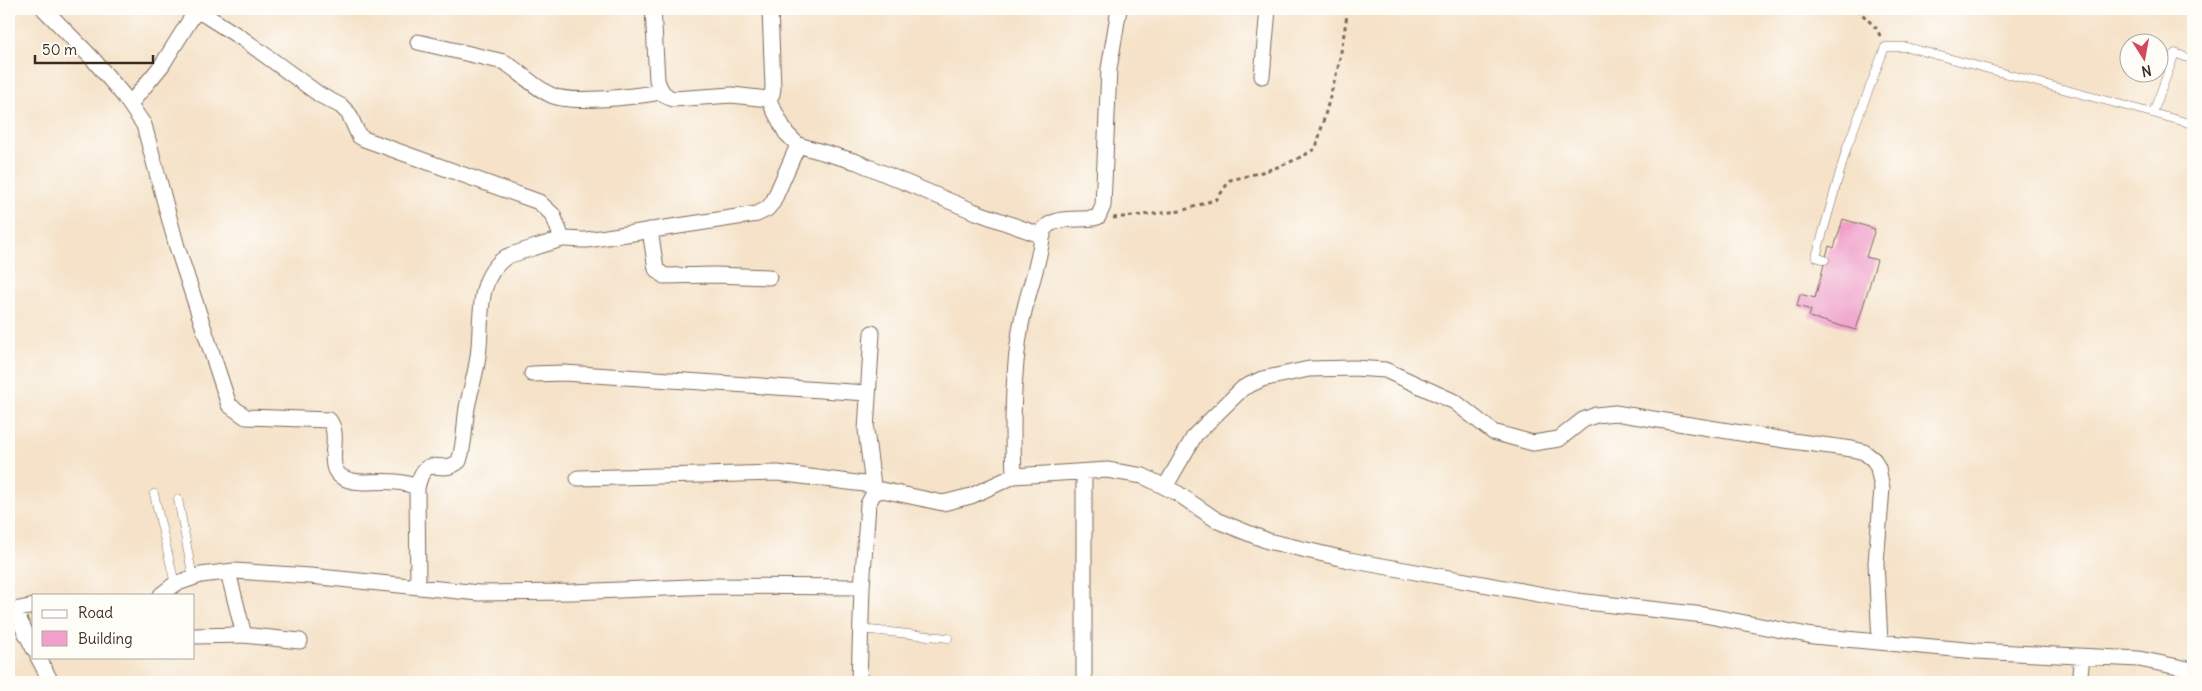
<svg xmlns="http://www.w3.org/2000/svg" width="2202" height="691" viewBox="0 0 2202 691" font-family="Delius,sans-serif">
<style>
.building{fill:#f0a0cb}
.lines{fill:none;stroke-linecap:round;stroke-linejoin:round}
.lane-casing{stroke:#7c6a5a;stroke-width:9}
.street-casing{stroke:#7c6a5a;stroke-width:17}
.path{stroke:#7c6a5a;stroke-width:3;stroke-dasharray:4 4;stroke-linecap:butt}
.lane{stroke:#fff;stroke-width:8}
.street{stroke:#fff;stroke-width:15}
</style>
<rect width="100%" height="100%" fill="#fdfcf7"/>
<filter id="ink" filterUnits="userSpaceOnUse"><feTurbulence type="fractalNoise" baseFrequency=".02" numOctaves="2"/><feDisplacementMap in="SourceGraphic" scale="10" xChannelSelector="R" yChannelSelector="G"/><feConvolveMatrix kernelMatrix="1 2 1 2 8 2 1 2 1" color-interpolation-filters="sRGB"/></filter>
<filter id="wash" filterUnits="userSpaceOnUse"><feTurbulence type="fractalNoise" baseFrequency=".0096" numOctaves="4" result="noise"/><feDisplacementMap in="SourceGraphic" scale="20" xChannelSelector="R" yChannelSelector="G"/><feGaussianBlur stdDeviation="1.12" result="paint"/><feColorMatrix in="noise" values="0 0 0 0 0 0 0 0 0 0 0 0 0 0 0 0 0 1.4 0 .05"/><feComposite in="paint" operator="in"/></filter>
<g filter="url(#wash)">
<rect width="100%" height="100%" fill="#f5e2c8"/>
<g id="blocks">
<path class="building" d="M1843,219l32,10 -9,28 11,3 -21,70 -47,-13 2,-7 -14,-4 3,-12 15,4 14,-52 5,2z"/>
</g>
</g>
<g filter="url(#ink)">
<use href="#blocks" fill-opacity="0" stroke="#7c6a5a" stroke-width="1"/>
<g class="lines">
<g class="lane-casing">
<path id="lane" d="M2153,113l22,-60 18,7
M1825,260l-9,-3 31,-110 38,-100h22l286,77
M154,494l21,90
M178,499l15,79
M860,629l88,9"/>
</g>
<g class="street-casing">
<path id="street" d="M44,9l48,49 32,38 20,29 33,122 52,158 17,12 83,3c17,21 -17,60 34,62 16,0 40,-3 54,6l1,98
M653,9l4,71c3,9 6,16 16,19l59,-4 36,4 18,34 12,12 59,17 116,49 70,25
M1119,9l-10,60 -6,137 -5,11c-15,5 -46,-3 -55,14 -3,34 -18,66 -23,100 -8,49 -8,97 -6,145l93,-6 36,6 34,17 41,28 50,20 81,19 228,41 127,14 109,21 163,15 163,8 54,11
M197,10l46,29 77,56 21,11 8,8 10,22 5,3 175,63 14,13 8,21 3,3
M418,42l86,20c17,10 29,25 47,33 21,10 86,1 110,-3
M1262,76l6,-67
M768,99l4,-5 1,-6 -3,-79
M130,104l32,-39 35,-56
M650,230l6,39 8,7 51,-1 54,2
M872,333l-6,97 8,63
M532,374l32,-1 303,20
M1084,472v210
M578,478l200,-5 94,12
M1165,487l30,-52 48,-47 19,-9 47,-10 45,-1 31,2 70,32 38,30 40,11 26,-4 24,-19 13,-5 19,-2 170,27 67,9 12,3 10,8 4,8 4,20 -6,75 4,79
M417,488c9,-39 23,-10 42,-27 6,-17 5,-35 8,-53 3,-17 9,-34 11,-52 5,-34 -4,-77 28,-99 3,-2 55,-18 58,-18 7,0 15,1 23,1l170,-26 10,-5 6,-7 25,-57
M228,572l16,63
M161,595l14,-11 26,-9 33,-4 76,5 169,17 94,-1 139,-6 150,1 6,-83 6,-11 8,-3 61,13 28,-7 43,-20
M14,610l20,39
M9,611l25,-5
M194,636l50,-1 56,6
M38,657l13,25
M859,682l3,-95
M2079,682l3,-25"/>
</g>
<path class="path" d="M1857,9l20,20 4,9
M1113,218l68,-7 36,-12 13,-19c30,-7 59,-14 86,-32l23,-84 9,-55"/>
<use href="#lane" class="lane"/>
<use href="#street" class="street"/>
</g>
</g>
<rect width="2202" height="691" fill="none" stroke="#fdfcf7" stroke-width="30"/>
<rect x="32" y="594" width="162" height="65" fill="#fdfcf7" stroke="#afa8a0"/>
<rect x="42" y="610" width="25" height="8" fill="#ffffff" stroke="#afa8a0"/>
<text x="78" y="618" font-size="15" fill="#3b2a1e">Road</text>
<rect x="42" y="631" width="25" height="15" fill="#f0a0cb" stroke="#afa8a0"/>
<text x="78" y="644" font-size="15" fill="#3b2a1e">Building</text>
<g transform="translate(2144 58) rotate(169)"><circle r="24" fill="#fdfcf7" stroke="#afa8a0"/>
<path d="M0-4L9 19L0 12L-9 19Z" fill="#d1495b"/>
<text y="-8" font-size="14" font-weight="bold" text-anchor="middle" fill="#3b2a1e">N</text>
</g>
<path d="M35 55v8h118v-8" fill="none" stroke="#3b2a1e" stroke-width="2.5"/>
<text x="42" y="55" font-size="15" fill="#3b2a1e" stroke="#fdfcf7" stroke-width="4" paint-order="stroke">50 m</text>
</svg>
